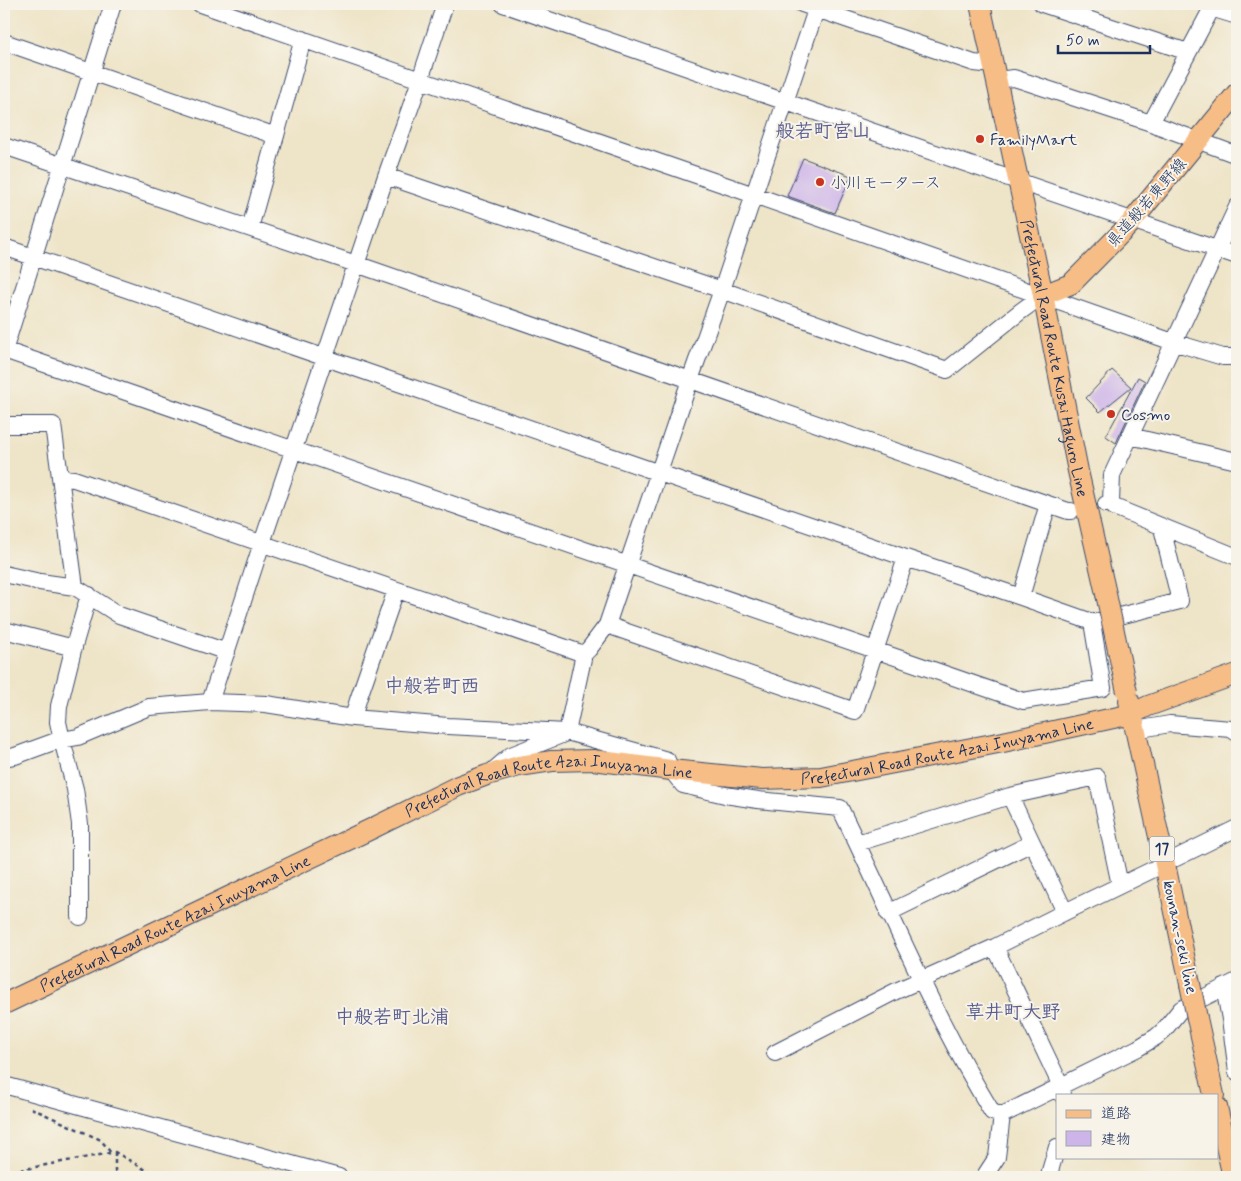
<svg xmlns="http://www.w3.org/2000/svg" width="1241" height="1181" viewBox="0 0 1241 1181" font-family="Mynerve,'Klee One',sans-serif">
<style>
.building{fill:#ceb5e9}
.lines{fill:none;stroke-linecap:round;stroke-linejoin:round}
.minor-casing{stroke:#3b4a6e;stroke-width:18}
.major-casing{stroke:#3b4a6e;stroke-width:22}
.path{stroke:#3b4a6e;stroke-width:2.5;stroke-dasharray:4 4;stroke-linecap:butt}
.minor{stroke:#fff;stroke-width:16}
.major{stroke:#f6be86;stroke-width:20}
.major-bridge-casing{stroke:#3b4a6e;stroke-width:22;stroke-linecap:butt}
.major-bridge{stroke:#f6be86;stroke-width:20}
.poi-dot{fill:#c8321e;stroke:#f7f3e8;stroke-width:2}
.labels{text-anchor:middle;stroke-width:4;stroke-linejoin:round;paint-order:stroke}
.shield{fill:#f7f3e8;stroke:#5d6a87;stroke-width:1}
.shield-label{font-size:15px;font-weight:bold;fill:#1b2f5e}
.poi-label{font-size:16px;fill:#1b2f5e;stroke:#f7f3e8;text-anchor:start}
.street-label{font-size:16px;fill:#1b2f5e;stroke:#f7f3e8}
.quarter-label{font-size:19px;font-weight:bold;fill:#5a5e8f;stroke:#f7f3e8}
</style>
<rect width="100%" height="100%" fill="#f7f3e8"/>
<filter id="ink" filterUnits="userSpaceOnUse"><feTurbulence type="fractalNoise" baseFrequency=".02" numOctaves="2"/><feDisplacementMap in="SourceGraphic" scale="10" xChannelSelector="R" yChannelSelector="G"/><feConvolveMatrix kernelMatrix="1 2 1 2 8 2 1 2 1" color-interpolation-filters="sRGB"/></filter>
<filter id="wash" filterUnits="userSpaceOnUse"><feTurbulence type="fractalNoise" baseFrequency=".0096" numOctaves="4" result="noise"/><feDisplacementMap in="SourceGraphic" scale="20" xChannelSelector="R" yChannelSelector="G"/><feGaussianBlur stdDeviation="1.12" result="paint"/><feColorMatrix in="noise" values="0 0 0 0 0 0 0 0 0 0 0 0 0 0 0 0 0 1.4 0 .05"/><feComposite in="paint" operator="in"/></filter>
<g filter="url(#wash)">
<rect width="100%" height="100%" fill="#eee4c7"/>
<g id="blocks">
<path class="building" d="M803,158l48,18 -16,37 -48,-17z
M1112,370l19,17 -31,25 -14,-14z
M1138,377l7,4 -29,62 -10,-7z"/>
</g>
</g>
<g filter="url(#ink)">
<use href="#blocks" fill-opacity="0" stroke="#3b4a6e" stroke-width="1"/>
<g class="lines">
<g class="minor-casing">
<path id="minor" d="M200,4l554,191 419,147 50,15h14
M503,4l283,98 451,154
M802,4l172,59 19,2
M1042,4l146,48
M1211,8l26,8
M4,42l272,94
M996,80l18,-2 137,45 86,32
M1151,123l63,-119
M4,146l352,118 712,247h3
M386,176l336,114 225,80 74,-59 22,-16
M250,228l53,-189
M4,247l902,311
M4,350l1019,351 80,-13 -11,-66 -71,-25 -115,-39 -51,153 -248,-86
M4,351l109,-347
M4,425h49l22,162
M1130,436l107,25
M60,478l14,1 510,175
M1111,503l3,4 123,50
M1106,504l5,-1 1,-28 125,-268
M4,574l36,8 35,5 44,28 108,37
M1021,597l27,-93
M1099,621l81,-20 -18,-73
M4,630l70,18
M210,702l52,-159 124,-367 31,-87 28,-85
M353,718l5,-18 38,-110
M1135,730l35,-6 61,5 6,4
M567,732l17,-78 5,-5 18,-24 83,-245 32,-90 96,-286
M4,758l11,-2 41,-15 22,-4 71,-30 61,-5 56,2 87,14 95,8 119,6 100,28 4,10 12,15 42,10 33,5 82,8c50,102 93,207 152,304l10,3 136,-67 18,-11 8,-7 17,-21 56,-28
M489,774l22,-19 53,-21
M1010,796l55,116
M857,843l153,-47 87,-19 23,108
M1176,858l61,-30
M888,913l144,-70
M80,917v-93l-5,-35 -13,-49 -4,-18 1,-16 15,-60 15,-51
M995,947l66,139 1,9
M1224,987l6,32 7,53
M775,1053l121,-62 99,-44 70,-35 89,-43
M4,1085l335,92
M984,1177l13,-20 5,-42
M1051,1177l-1,-6 7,-24"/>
</g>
<g class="major-casing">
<g id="major">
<path id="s1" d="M980,4l63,291 35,176 28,123"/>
<path d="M1043,295l28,-11 58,-59 108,-132"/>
<path d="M1129,701l36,163 25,120"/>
<path id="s2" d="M4,1004l367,-175 87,-43 29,-11 32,-9 33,-5 41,-1 78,10 91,9 59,-2 182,-35 129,-28 16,-8 89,-32"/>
<path d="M1197,1018l17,77"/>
<path d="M1217,1107l16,70"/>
</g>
</g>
<path class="path" d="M31,1108l70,32 10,13
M115,1152v25
M4,1173l111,-21 43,25"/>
<use href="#minor" class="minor"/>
<use href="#major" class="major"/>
<g class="major-bridge-casing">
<path id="major-bridge" d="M1106,594l21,98
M1190,984l7,34"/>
</g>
<use href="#major-bridge" class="major-bridge"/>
</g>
</g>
<g class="poi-dot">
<circle cx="980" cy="139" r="5"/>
<circle cx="820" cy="182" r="5"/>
<circle cx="1111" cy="414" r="5"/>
</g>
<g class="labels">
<rect class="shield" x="1149.5" y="836.5" width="25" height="25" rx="4"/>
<g class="shield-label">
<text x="1162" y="854">17</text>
</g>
<g class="poi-label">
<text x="990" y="145">FamilyMart</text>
<text x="830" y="188">小川モータース</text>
<text x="1121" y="420">Cosmo</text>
</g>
<g class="street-label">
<text transform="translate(1146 202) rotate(-49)" y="6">県道般若東野線</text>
<text dy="6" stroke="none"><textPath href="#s1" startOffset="362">Prefectural Road Route Kusai Haguro Line</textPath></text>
<text dy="6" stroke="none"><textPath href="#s2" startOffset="1000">Prefectural Road Route Azai Inuyama Line</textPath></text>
<text dy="6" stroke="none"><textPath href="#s2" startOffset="594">Prefectural Road Route Azai Inuyama Line</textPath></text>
<text dy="6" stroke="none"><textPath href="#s2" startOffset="189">Prefectural Road Route Azai Inuyama Line</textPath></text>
<text transform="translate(1181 937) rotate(78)" y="6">kounan-seki line</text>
</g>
<g class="quarter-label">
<text x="823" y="137">般若町宮山</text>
<text x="432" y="692">中般若町西</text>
<text x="1013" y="1018">草井町大野</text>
<text x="392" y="1023">中般若町北浦</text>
</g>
</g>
<rect width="1241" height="1181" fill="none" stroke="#f7f3e8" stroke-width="20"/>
<rect x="1056" y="1094" width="162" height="65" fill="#f7f3e8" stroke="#9fa5b1"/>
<rect x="1066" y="1110" width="25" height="8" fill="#f6be86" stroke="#9fa5b1"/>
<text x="1101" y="1118" font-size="15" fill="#1b2f5e">道路</text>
<rect x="1066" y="1131" width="25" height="15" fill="#ceb5e9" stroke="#9fa5b1"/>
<text x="1101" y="1144" font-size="15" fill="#1b2f5e">建物</text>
<path d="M1058 45v8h92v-8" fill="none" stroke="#1b2f5e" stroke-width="2.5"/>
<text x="1066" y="45" font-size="15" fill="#1b2f5e" stroke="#f7f3e8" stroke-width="4" paint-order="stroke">50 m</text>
</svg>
